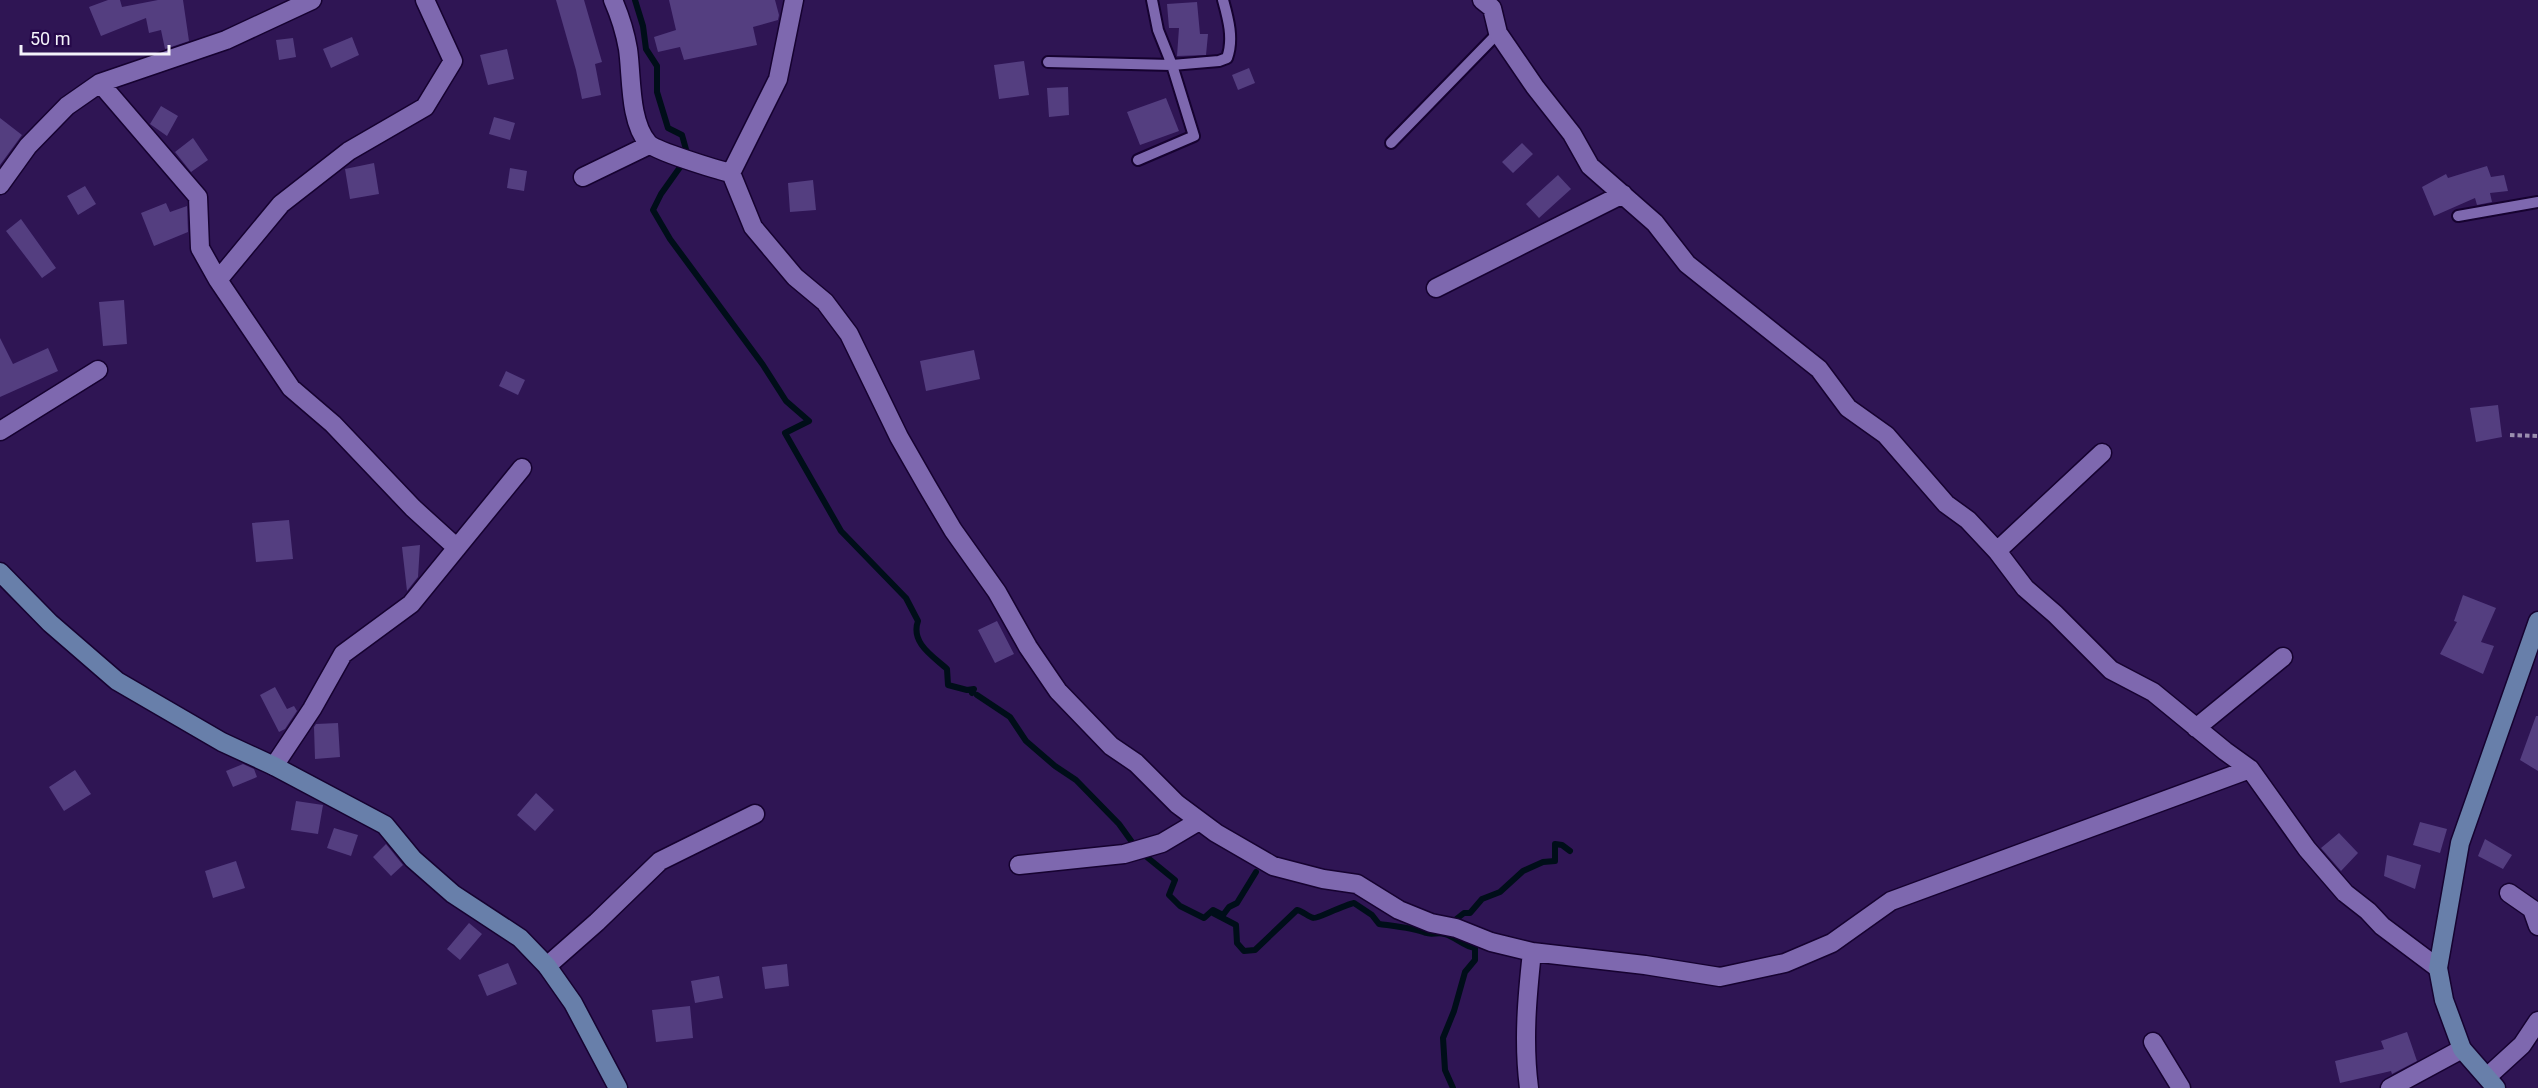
<svg xmlns="http://www.w3.org/2000/svg" width="2538" height="1088" viewBox="0 0 2538 1088" font-family="Roboto,sans-serif">
<style>
.lines{fill:none;stroke-linecap:round;stroke-linejoin:round}
.stream{stroke:#000e19;stroke-width:6}
.building{fill:#543e80}
.service-casing{stroke:#160230;stroke-width:14}
.minor-casing{stroke:#160230;stroke-width:21}
.secondary-casing{stroke:#160230;stroke-width:21}
.path{stroke:#9b8eaf;stroke-width:4;stroke-dasharray:4.5 3;stroke-linecap:butt}
.service{stroke:#7e68af;stroke-width:10}
.minor{stroke:#7e68af;stroke-width:18}
.secondary{stroke:#687faa;stroke-width:18}
</style>
<rect width="100%" height="100%" fill="#2f1554"/>
<g class="lines">
<path class="stream" d="M635,0l8,26 3,23 11,17v26l11,36 14,7 5,18
M683,163l-22,31 -8,16 17,29 93,126 23,36 23,20 -24,12 56,98 65,67 12,23c-8,22 16,36 29,48l1,16 19,5 7,-1 -2,4
M977,695l33,22 16,24 29,25 21,14 43,44 18,25 38,31 -6,15 11,11 24,12 9,-8 10,5 6,-8 8,-4 19,-31
M1214,911l-1,2 23,12 1,18 7,8 11,-1 42,-40c6,1 11,7 17,8 2,1 30,-13 40,-15l18,12 7,9c14,2 35,4 47,9 6,2 12,-1 19,1 11,3 18,12 30,14v12l-10,12 -11,39 -11,27 2,32 8,18
M1450,924l14,-11h6l12,-14 18,-7 23,-21 20,-9 12,-1v-17l7,1 8,6"/>
</g>
<path class="building" d="M108,0h12l2,7 36,-7h25l6,41 -24,8 -4,-19 -12,3 -3,-15 -45,18 -12,-29z
M556,0h28l18,62 -7,2 6,31 -19,4 -6,-29z
M669,0h106l4,15 -1,5 -25,7 4,18 -73,15 -4,-13 -22,5 -4,-15 22,-7z
M1197,2l3,32h8l-2,21 -29,1 2,-28h-10l-2,-24z
M352,37l7,18 -28,13 -8,-19z
M293,38l3,19 -17,3 -3,-20z
M507,49l7,30 -26,6 -8,-30z
M1024,61l5,34 -30,4 -5,-34z
M1249,68l6,15 -17,7 -6,-15z
M1068,87l1,28 -20,2 -2,-29z
M1166,98l13,33 -39,14 -13,-33z
M161,106l17,10 -11,20 -17,-12z
M494,117l21,6 -5,17 -21,-6z
M0,118l22,17 -22,30z
M193,138l15,22 -17,12 -16,-20z
M1522,143l11,11 -20,19 -11,-11z
M374,163l5,31 -29,5 -5,-30z
M2487,166l4,11 13,-2 4,16 -18,2 2,9 -15,3 -2,-7 -41,18 -12,-29 24,-13 2,4z
M510,168l17,3 -3,20 -17,-3z
M1558,175l13,14 -32,29 -13,-14z
M813,180l3,30 -26,2 -2,-29z
M85,186l11,18 -18,11 -11,-19z
M166,203l4,9 17,-6 1,26 -34,14 -13,-33z
M21,219l35,49 -14,10 -36,-47z
M124,300l3,44 -24,2 -4,-44z
M0,338l13,26 35,-16 10,23 -58,26z
M974,350l6,29 -54,12 -6,-30z
M506,371l19,9 -7,15 -19,-9z
M2498,405l4,32 -26,5 -6,-34z
M289,520l4,39 -37,3 -4,-39z
M420,545l-2,32 -11,14 -5,-44z
M2463,595l33,13 -15,34 13,4 -11,28 -43,-20 17,-32 -3,-1z
M997,621l17,33 -19,9 -17,-33z
M275,687l12,22 7,-3 3,5 -12,18 -6,3 -19,-37z
M2536,716h2v55l-18,-11z
M338,723l2,34 -25,2 -1,-32 2,-3z
M243,764l11,5 3,8 -24,10 -7,-16z
M75,770l16,24 -27,17 -15,-24z
M536,793l18,17 -19,21 -18,-16z
M296,801l27,4 -5,29 -27,-4z
M2420,822l27,7 -7,24 -27,-8z
M334,828l24,7 -7,21 -24,-8z
M2339,833l19,20 -17,18 -20,-23z
M2485,839l27,16 -9,14 -25,-13z
M386,844l17,21 -12,11 -18,-19z
M2387,855l34,10 -6,24 -31,-13z
M236,861l9,27 -32,10 -8,-27z
M469,923l13,11 -22,26 -13,-11z
M508,963l9,21 -30,12 -9,-21z
M787,964l2,22 -24,3 -3,-22z
M719,976l4,22 -28,5 -4,-22z
M690,1006l3,32 -37,4 -4,-32z
M2407,1032l10,29 -25,13 -1,-3 -51,12 -5,-22 49,-12 -3,-8z"/>
<g class="lines">
<g class="service-casing">
<path id="service" d="M1048,62l124,3 47,-4 8,-3c7,-19 1,-40 -4,-58
M1391,143l107,-110
M1138,160l56,-24 -22,-71 -14,-35 -6,-30
M2458,216l80,-14"/>
</g>
<g class="minor-casing">
<path id="minor" d="M613,0c7,16 12,32 15,49 4,28 1,72 20,94 7,8 70,27 83,30l22,54 42,50 30,25 24,32 50,103 28,49 26,44 44,62 31,55 30,44 53,55 25,17 41,41 39,29 57,33 50,13 34,5 42,26 32,13 25,5 35,14 41,10 113,13 75,12 65,-14 47,-20 59,-42 359,-132
M1482,0l10,8 6,25 37,54 37,47 18,32 65,57 32,41 132,105 29,39 38,27 60,69 22,16 29,31 28,37 30,26 56,56 42,22 72,59 25,18 57,80 38,44 23,18 14,15 56,42
M100,83l98,114 2,51 18,32 73,108 42,36 80,84 44,40
M731,173l47,-94 16,-79
M583,177l66,-32
M0,185l28,-39 39,-40 33,-23 126,-43 86,-40
M218,280l63,-76 68,-53 76,-44 28,-46 -28,-61
M1436,288l187,-94
M0,431l98,-61
M1997,551l105,-98
M2196,728l87,-71
M274,766l38,-57 31,-55 68,-50 111,-136
M1019,865l105,-11 38,-11 37,-22
M2509,893l23,16 6,17
M547,966l50,-44 63,-61 95,-47
M2153,1042l28,46
M2487,1077l35,-32 16,-24
M1529,1088c-6,-46 -2,-90 3,-136
M2390,1088l72,-39"/>
</g>
<g class="secondary-casing">
<path id="secondary" d="M0,572l50,51 67,58 105,61 52,24 111,59 28,34 40,35 67,44 27,28 26,37 45,85
M2496,1088l-34,-39 -18,-49 -6,-32 22,-125 78,-222"/>
</g>
<path class="path" d="M2510,435l28,1"/>
<use href="#service" class="service"/>
<use href="#minor" class="minor"/>
<use href="#secondary" class="secondary"/>
</g>
<path d="M21 45v9h148v-9" fill="none" stroke="#f4f2fa" stroke-width="3"/>
<text x="30" y="45" font-size="18" fill="#f4f2fa" stroke="#250849" stroke-width="4.5" paint-order="stroke">50 m</text>
</svg>
